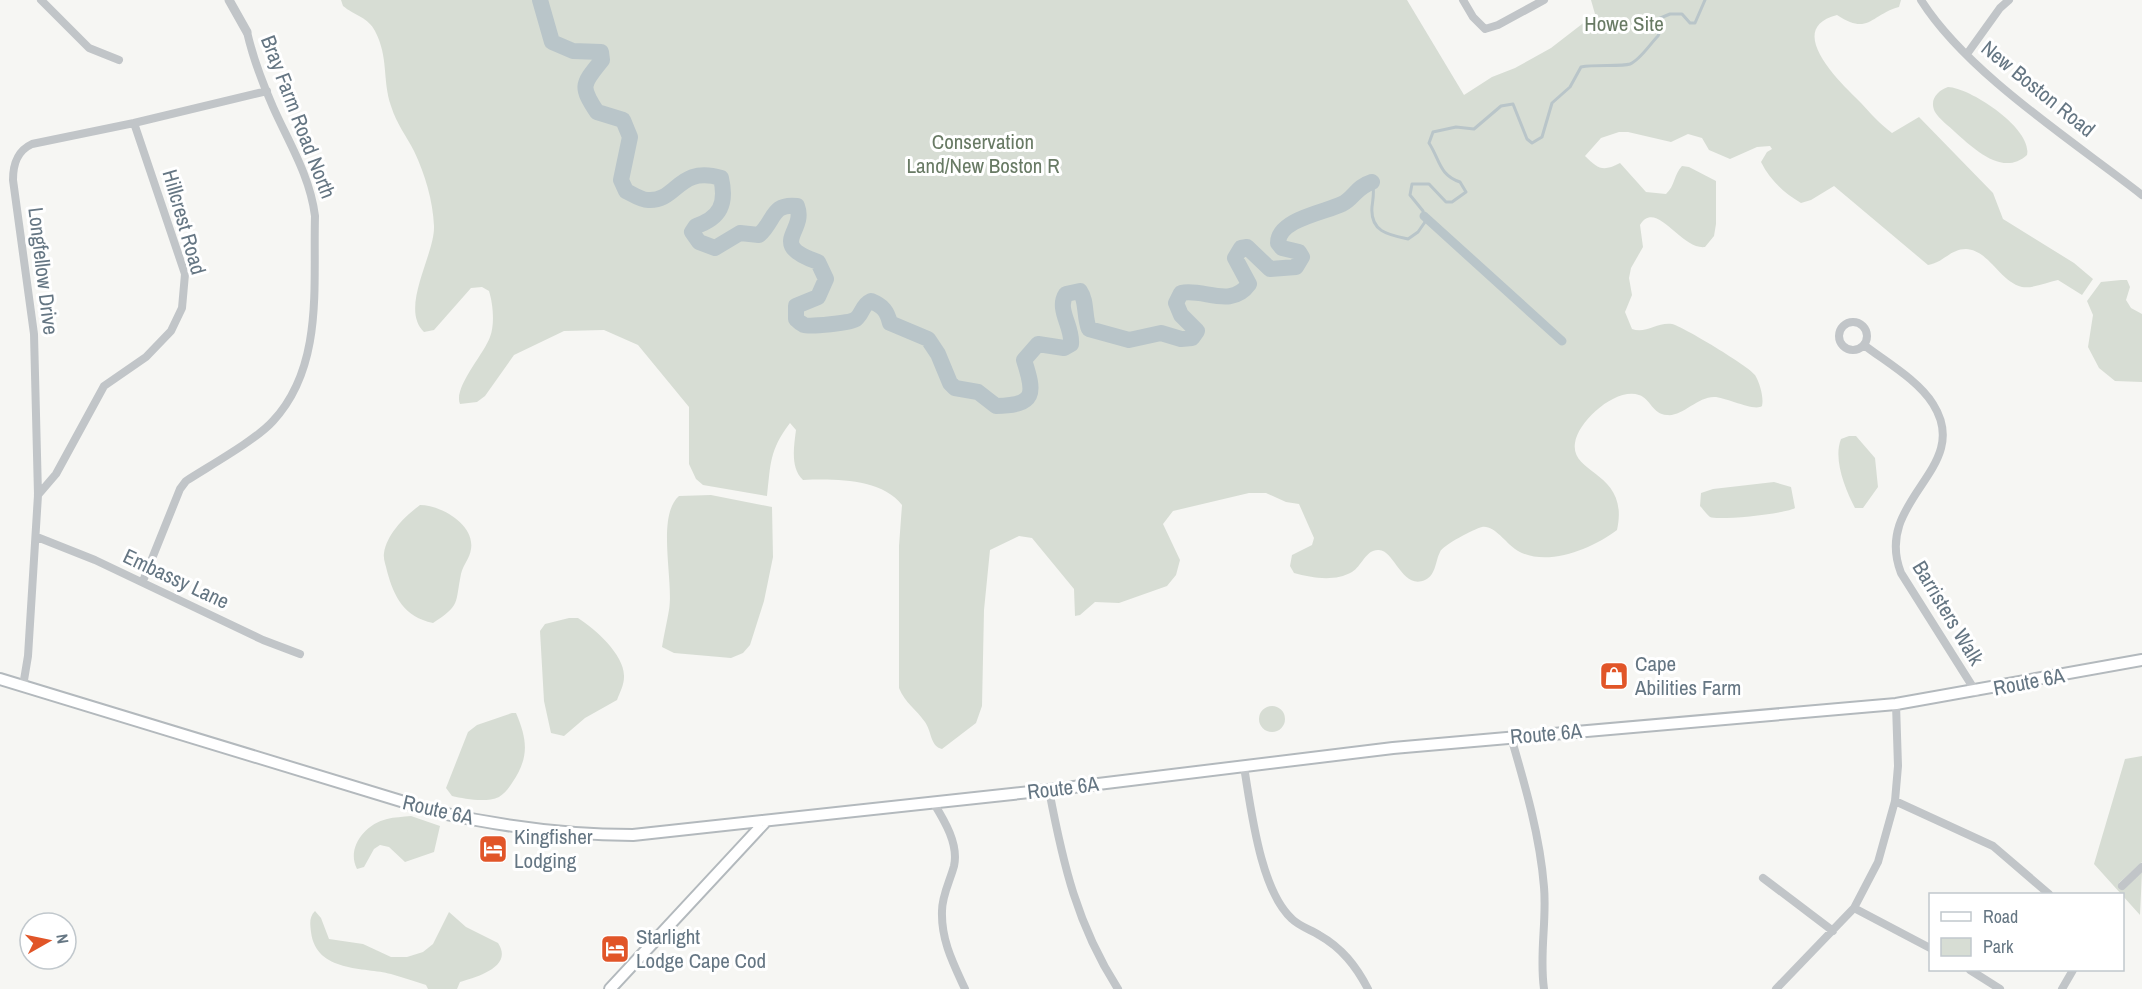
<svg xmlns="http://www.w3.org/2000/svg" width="2142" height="989" viewBox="0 0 2142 989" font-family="'Archivo Narrow',sans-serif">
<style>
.green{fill:#d7ddd4}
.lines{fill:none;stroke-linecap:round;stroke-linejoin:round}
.stream{stroke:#b9c5c9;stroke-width:3}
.canal{stroke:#b9c5c9;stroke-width:9}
.river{stroke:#b9c5c9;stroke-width:16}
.secondary-casing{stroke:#b3b9bd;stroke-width:14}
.minor{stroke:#c1c5c8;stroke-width:8}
.tertiary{stroke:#c1c5c8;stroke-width:9}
.secondary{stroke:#fff;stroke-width:10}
.labels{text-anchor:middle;stroke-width:6;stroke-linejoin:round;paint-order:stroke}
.park-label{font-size:21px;fill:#687a64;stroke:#fff}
.street-label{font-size:21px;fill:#657683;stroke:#fff}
.poi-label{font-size:21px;fill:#657683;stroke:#fff;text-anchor:start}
</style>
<rect width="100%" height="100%" fill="#f6f6f3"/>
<path class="green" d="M341,0h1066l57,95 28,-18 23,-9 36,-20 44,-34 -4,-14h310l-2,7c-29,8 -30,29 -62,8 -55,14 6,70 24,88 10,11 19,21 31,30l27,-16 74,76 10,26 71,44 19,16 -11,16 -24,-15c-11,2 -25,9 -36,7 -23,-6 -33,-37 -56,-38 -16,0 -23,14 -38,16l-94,-79 -23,14 -10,3c-17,-10 -31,-23 -40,-41l6,-10 5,-3 -2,-3 -13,1 -27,12 -21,-9 -7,-12 -14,-4 -17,8 -43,-10h-9l-18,6 -16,18c13,13 18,16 35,7l26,29 20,2c9,-8 8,-20 16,-28l7,1 27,14v43l-2,12 -9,11c-24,3 -49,-49 -65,-22l3,22 -12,21 -2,10 3,17 -7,17 7,17c14,5 25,-7 40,-5 10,2 78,43 83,51 5,8 9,23 7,31 -8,6 -36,-9 -48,-9 -17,0 -32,20 -47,18 -15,-1 -16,-16 -28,-20 -23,-8 -61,26 -64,48 -5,32 55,28 42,87 -25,19 -73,39 -102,19 -10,-7 -21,-24 -33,-22 -8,2 -39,18 -42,25 -5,10 -4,23 -15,28 -23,10 -30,-29 -46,-30 -13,-1 -17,16 -27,22 -17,10 -40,6 -58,1l-4,-7 2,-11 20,-10 2,-7 -15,-34 -13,-2 -20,-9h-17l-76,18 -10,13 17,36 -4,15 -9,11 -48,17 -24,-1 -15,13 -5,1 -1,-27 -42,-51 -13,-2 -29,14 -6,60 -2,96 -6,17 -34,26c-12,-3 -10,-17 -17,-27 -9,-13 -20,-19 -26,-34v-142l3,-41c-21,-27 -68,-26 -99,-25 -13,-12 -9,-34 -7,-50l-6,-7c-21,28 -19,40 -23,73l-64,-11 -7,-6 -7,-15v-57l-51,-62 -34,-15 -40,1 -50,24 -29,41 -8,6 -17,2c-7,-16 24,-50 30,-67 5,-13 3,-33 -1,-46l-7,-4 -11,1 -37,42 -10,2c-25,-24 11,-77 10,-106 -1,-25 -9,-52 -20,-75 -8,-16 -17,-26 -23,-45 -9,-27 -2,-48 -16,-75 -6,-13 -21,-16 -32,-25z
M1948,87c23,1 85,42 79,68 -24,22 -53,-6 -72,-23 -6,-6 -16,-13 -20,-20 -6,-12 2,-21 13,-25z
M2121,280h6l3,7 -4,13 5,8 11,6v68l-27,-1 -16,-13 -11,-21 5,-32 -6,-14 14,-19z
M1849,436h7l19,22 3,29 -15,21h-8c-10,-19 -22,-49 -14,-69z
M1774,482l17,5 4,21c-6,5 -77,13 -85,9 -3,-2 -7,-8 -10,-11l1,-13 12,-4z
M711,495l61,12 1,50 -9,44 -14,44 -7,8 -12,5 -57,-5 -12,-6c2,-13 5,-25 7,-37 5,-29 -13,-94 10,-114z
M420,505c20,0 55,19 51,44 -1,9 -8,16 -10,25 -6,29 0,31 -28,49 -29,-6 -39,-26 -46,-52 -1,-6 -4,-11 -3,-18 3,-19 21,-37 36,-48z
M569,618h9c17,11 47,37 46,59 0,8 -4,15 -7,23l-32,18 -21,18 -13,-3 -7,-32 -4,-70 5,-7z
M1259 719a13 13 0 1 1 26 0a13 13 0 1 1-26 0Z
M512,713h4c12,28 13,45 -4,70 -3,5 -8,11 -13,14 -13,6 -34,2 -47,-1l-6,-8 22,-56 9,-7z
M2142,756v106l-23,21 5,5 18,-16 -2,43 -46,-51 31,-105z
M411,816l29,10 -6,26 -29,10 -16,-15 -9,-2 -6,4 -10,18 -7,2c-11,-21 8,-45 30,-50 7,-2 16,-2 24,-3z
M315,911l6,7 8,21 34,5 28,13h16l16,-5 10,-8 16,-32 17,15 32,16c16,24 -22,34 -38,39l-3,7h-29l-2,-4c-11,-4 -23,-7 -35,-11 -26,-7 -75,-1 -80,-42 -1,-8 -2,-15 4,-21z"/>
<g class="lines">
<path class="stream" d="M1372,182c3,8 1,16 0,25 -2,25 17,28 36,32l10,-7 7,-10 -2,-11 -13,-16 2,-11h17l17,18h6l14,-10 -6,-10c-21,-7 -20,-22 -31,-39l4,-11 23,-5 18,2 27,-23 12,-2 14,35 5,4 10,-6 10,-34 18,-16 11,-20c14,-3 40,0 49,-3 10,-4 20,-20 28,-28l2,-5 -2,-12 12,-5h12l8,9h5l10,-23"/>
<path class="canal" d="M1424,216l138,125"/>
<path class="river" d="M540,0l12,42 21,9 28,1 1,8c-19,24 -23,25 -5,52l26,8 7,17 -9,43 5,11c6,3 15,9 22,9 29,2 30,-35 73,-22 6,26 -1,40 -25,48l-4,6 7,10 16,6 25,-15 19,2c16,-14 12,-32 38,-29 10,26 -31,38 21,56l8,17 -8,18 -22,9v13c3,3 4,4 8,6 6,2 47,-2 52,-6 7,-6 6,-14 15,-18 12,5 16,10 19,22l38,16 10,15 12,29 5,5 23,4 18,14c40,-1 39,-12 28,-46l14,-16 26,4 7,-4c2,-17 -15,-35 -5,-50l14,-3c7,10 4,26 9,38l40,11 32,-7 20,6 11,-1 5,-7 -16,-16 -5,-12 5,-10c23,-5 50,16 68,-9l-14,-26 6,-10 6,-1 23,22 26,-2 6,-10 -3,-5 -17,-4 -4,-5c0,-24 48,-31 64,-39 12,-6 14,-17 30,-22"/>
<g class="secondary-casing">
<path id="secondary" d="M0,679l437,133c63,14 131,23 196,23l416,-45 344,-42 503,-44 246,-44
M610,989l156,-168"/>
</g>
<path class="minor" d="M41,0l48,48 30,12
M1463,0l10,17 12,12 13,-4 46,-25
M1921,0c46,73 152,141 221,195
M1967,54l33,-46 9,-8
M1839 336a14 14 0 1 1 28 0a14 14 0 1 1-28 0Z
M1864,345c22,17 54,35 69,59 41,65 -61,95 -32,169l75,119
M38,495l18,-21 48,-88 42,-29 25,-26 11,-23 3,-34 -51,-151
M37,537l58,23 168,80 37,14
M143,581l37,-92 6,-8c23,-15 70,-41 87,-60 51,-55 40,-136 42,-205 -5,-40 -26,-73 -42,-109 -11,-25 -20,-49 -26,-75
M23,686l5,-30 10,-161 -4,-161 -21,-154c0,-16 4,-29 19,-36l102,-21 133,-32
M1511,737c14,48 29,99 33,150 3,34 -5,67 0,102
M1244,767c7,41 16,123 48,152 7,7 19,11 27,16 23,13 37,31 49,54
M1049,790c14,74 28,135 69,199
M1895,801l98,45 56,48
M933,802c11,18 26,42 21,64 -4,15 -12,29 -12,45 -1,29 11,52 23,78
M1763,878l70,53
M2122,886l20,-19
M1854,908l76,40
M1970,970l30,19
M1776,989l78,-81 24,-46 17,-61 3,-35 -2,-62
M2062,989l11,-19"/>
<path class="tertiary" d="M229,0l18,32"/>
<use href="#secondary" class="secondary"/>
</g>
<defs>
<g id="shop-square" transform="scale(1.5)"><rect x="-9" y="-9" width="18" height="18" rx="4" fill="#e15528" stroke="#fff"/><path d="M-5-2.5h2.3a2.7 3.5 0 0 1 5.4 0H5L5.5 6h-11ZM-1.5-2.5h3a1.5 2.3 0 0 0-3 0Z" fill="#fff"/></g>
<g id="hotel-square" transform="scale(1.5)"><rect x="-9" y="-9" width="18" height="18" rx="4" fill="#e15528" stroke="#fff"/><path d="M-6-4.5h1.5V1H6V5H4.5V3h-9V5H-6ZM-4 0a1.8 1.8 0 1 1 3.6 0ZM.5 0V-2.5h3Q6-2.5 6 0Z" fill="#fff"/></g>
</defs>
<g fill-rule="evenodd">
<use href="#shop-square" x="1614" y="676"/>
<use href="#hotel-square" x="493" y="849"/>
<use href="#hotel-square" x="615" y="949"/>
</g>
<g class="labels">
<g class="park-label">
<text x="1624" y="31">Howe Site</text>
<text x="983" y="149">Conservation<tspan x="983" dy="24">Land/New Boston R</tspan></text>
</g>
<g class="street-label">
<text transform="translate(2038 89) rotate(39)" y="7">New Boston Road</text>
<text transform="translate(298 117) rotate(69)" y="7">Bray Farm Road North</text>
<text transform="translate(184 222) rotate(74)" y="7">Hillcrest Road</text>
<text transform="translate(43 271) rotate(83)" y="7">Longfellow Drive</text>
<text transform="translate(176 579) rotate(25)" y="7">Embassy Lane</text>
<text transform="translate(1948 613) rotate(59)" y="7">Barristers Walk</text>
<text transform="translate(2029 682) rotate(-11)" y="7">Route 6A</text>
<text transform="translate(1546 734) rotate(-5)" y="7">Route 6A</text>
<text transform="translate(1063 788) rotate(-7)" y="7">Route 6A</text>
<text transform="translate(438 810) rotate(13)" y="7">Route 6A</text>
</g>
<g class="poi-label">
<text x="1635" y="671">Cape<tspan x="1635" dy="24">Abilities Farm</tspan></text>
<text x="514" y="844">Kingfisher<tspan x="514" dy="24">Lodging</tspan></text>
<text x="636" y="944">Starlight<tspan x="636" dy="24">Lodge Cape Cod</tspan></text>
</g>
</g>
<rect x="1929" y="893" width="195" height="78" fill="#ffffff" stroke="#c1c8cd" stroke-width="1.5"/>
<rect x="1941" y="912" width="30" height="9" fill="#ffffff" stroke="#c1c8cd" stroke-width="1.5"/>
<text x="1983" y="923" font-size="18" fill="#657683">Road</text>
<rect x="1941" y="938" width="30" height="18" fill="#d7ddd4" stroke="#c1c8cd" stroke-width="1.5"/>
<text x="1983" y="953" font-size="18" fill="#657683">Park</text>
<g transform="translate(48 941) rotate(81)"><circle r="28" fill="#ffffff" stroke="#c1c8cd" stroke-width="1.5"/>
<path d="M0-4.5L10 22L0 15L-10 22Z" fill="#e15528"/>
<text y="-9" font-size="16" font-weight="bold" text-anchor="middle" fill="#657683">N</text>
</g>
</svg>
